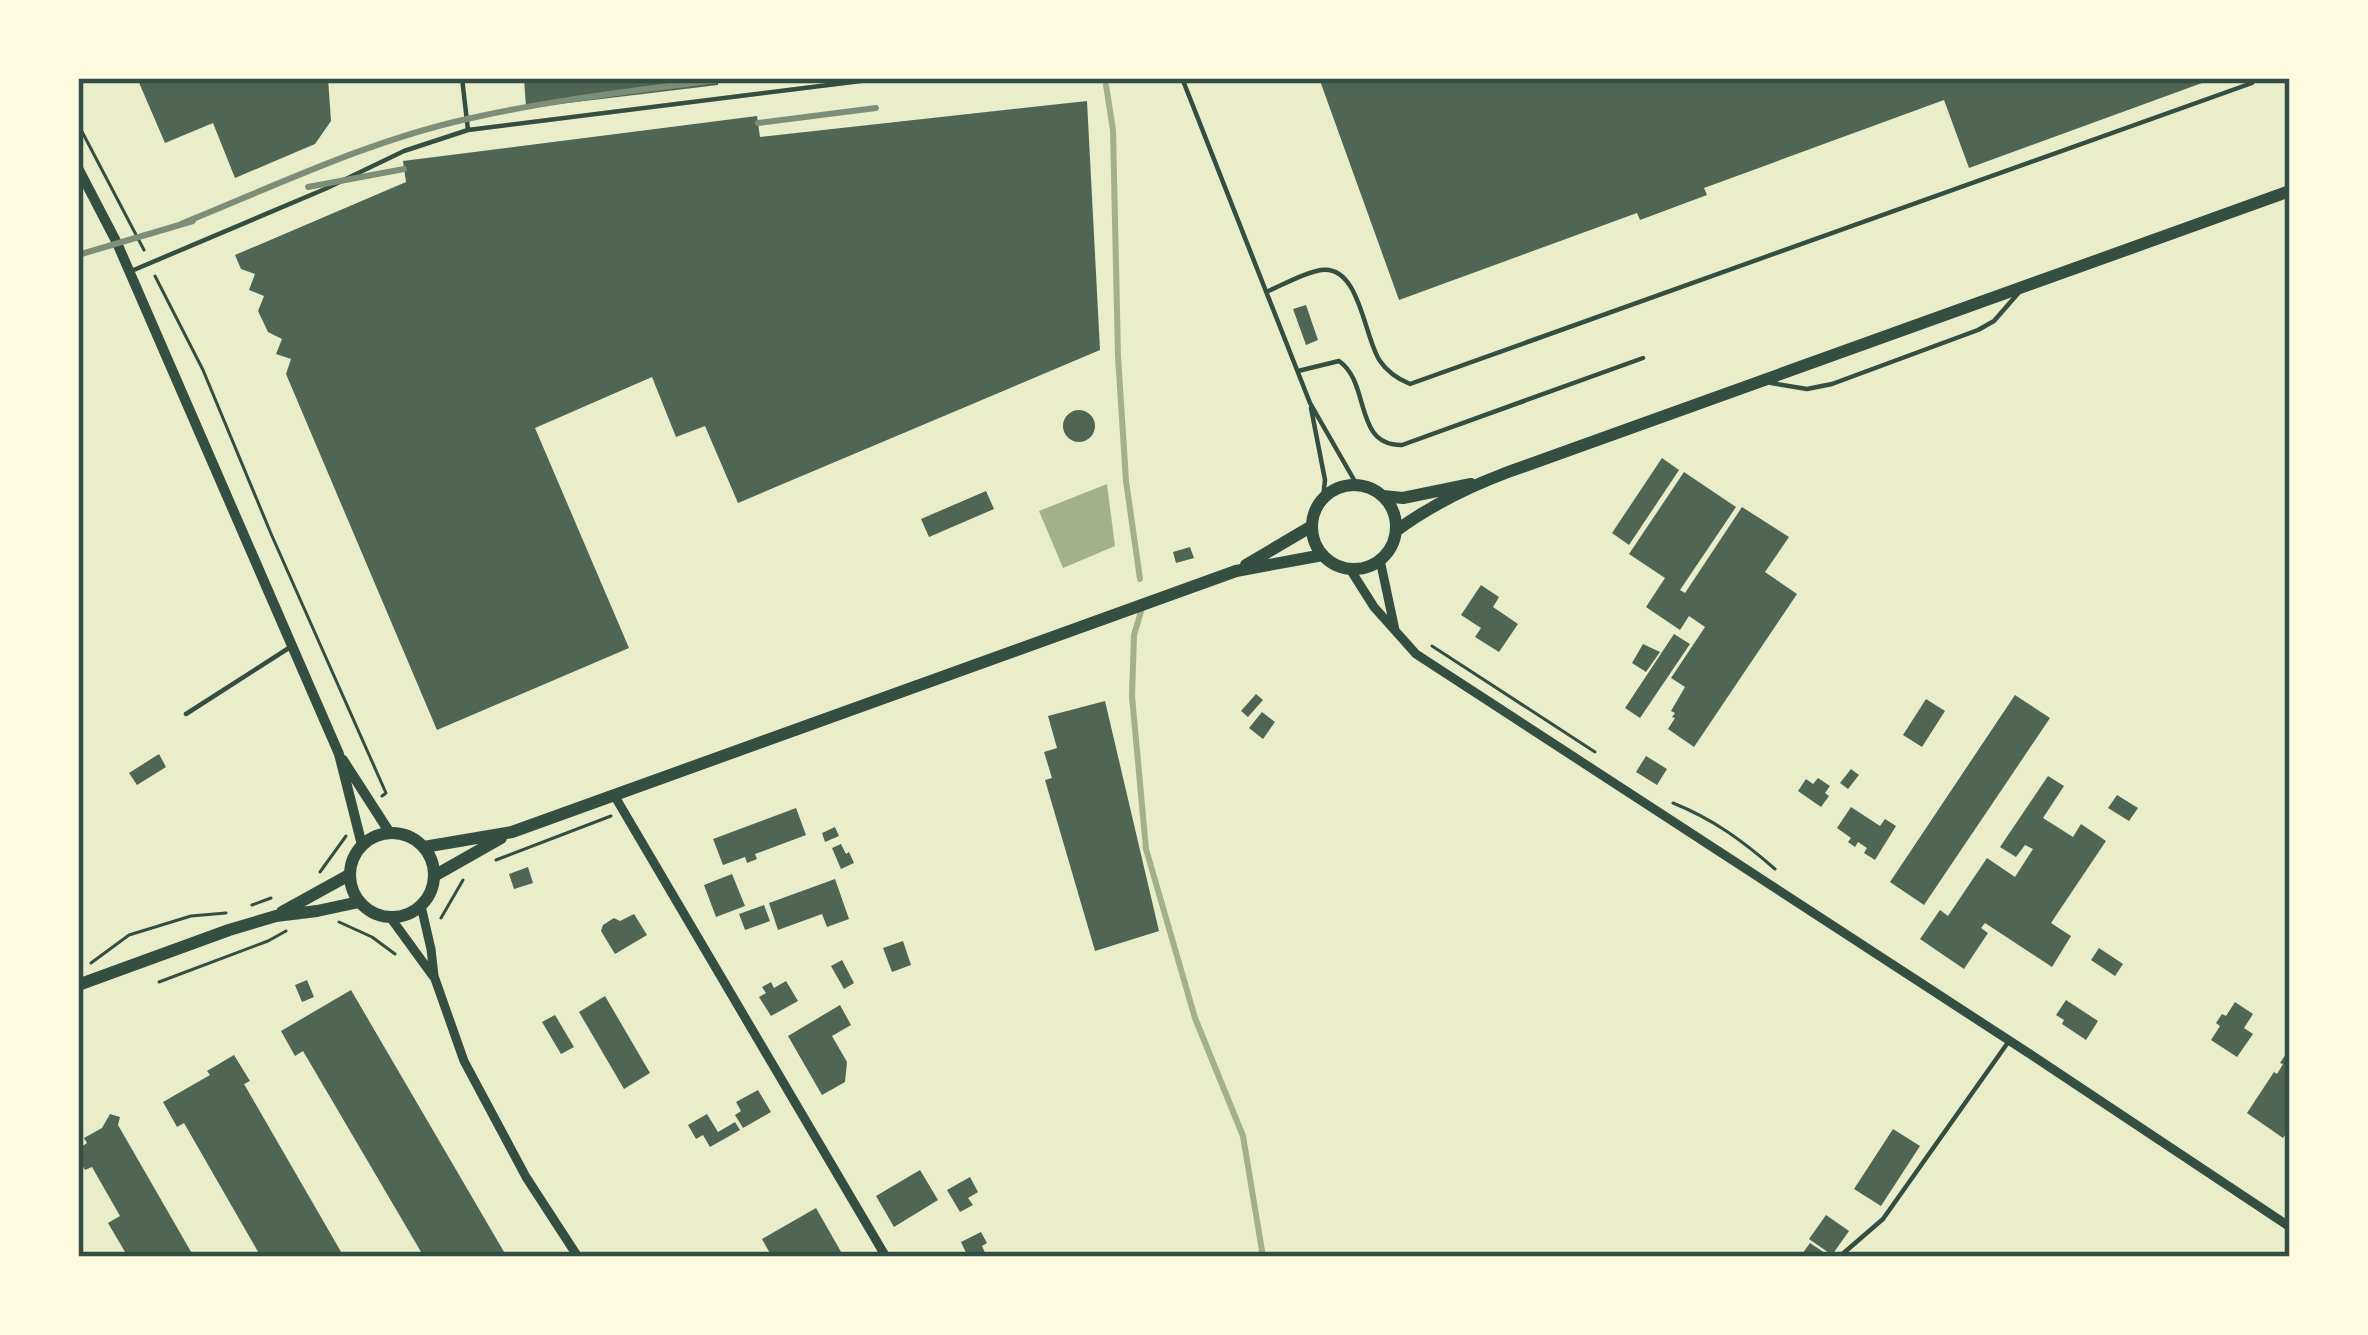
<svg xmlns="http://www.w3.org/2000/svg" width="2368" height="1335" viewBox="0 0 2368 1335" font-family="Poppins,sans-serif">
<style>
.water{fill:#a3b18a}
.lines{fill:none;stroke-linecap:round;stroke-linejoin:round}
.stream{stroke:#a3b18a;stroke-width:6}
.building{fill:#4f6655}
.path{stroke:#344e41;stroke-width:3}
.service{stroke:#344e41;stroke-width:4.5}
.minor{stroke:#344e41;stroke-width:9}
.tertiary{stroke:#344e41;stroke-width:10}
.secondary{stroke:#344e41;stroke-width:12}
.rail{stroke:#7c8e77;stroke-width:6}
.neatline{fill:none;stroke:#344e41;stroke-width:4.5}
</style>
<rect width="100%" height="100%" fill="#e9edc9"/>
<path class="water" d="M1107,484l8,62 -52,22 -24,-57z"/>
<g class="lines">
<path class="stream" d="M1106,85l7,45 5,226 8,125 14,98
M1142,608l-8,27 -2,61 14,153 49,169 48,118 20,121"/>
</g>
<path class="building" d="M137,78h191l3,43 -16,23 -80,34 -22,-55 -48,20z
M524,78h194v7l-192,23z
M1319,78h894v1l-244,89 -25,-68 -240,88 3,7 -67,25 -3,-7 -238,87z
M1087,101l13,249 -362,153 -33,-77 -29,11 -24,-60 -117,51 94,220 -192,82 -151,-356 5,-15 -15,-5 6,-15 -14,-7 -10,-21 6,-15 -15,-6 6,-16 -14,-5 -6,-14 171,-73 -3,-21 354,-45 3,21z
M1306,305l12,35 -12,5 -13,-36z
M1063 426a16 16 0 1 1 32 0a16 16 0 1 1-32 0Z
M1662,458l17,12 -50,75 -17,-12z
M1684,472l52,35 -56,83 5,3 57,-86 47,30 -24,35 32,22 -103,153 -26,-18 7,-11 -3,-1 3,-4 -4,-2 14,-24 -14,-9 34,-51 -16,-11 -9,14 -34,-23 19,-29 -36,-24z
M986,491l8,18 -65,28 -8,-18z
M1190,547l4,11 -18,5 -3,-11z
M1481,585l18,12 -6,10 25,17 -19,28 -24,-15 6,-9 -20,-13z
M1674,634l16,10 -50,74 -15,-10z
M1643,644l17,8 -14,20 -14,-9z
M1256,694l7,6 -15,17 -7,-6z
M2015,695l35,23 -126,187 -34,-23z
M1926,699l19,12 -23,36 -19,-12z
M1105,701l54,230 -64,20 -50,-171 7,-2 -8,-26 13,-4 -9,-32z
M1262,712l13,10 -12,17 -14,-11z
M159,754l7,13 -29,18 -8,-12z
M1646,756l21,13 -10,16 -21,-13z
M1851,769l8,6 -11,14 -8,-6z
M2048,776l16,10 -21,32 30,19 8,-13 25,17 -55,82 20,13 -19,31 -67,-44 -4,5 7,5 -24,36 -44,-30 20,-29 8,6 39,-58 28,19 18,-28 -8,-4 -9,12 -16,-10z
M1818,778l12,8 -5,7 4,3 -8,11 -23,-16 8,-12 7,5z
M2117,795l21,13 -9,13 -21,-13z
M1851,807l29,19 5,-7 11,7 -21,34 -11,-7 3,-5 -9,-6 -3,5 -7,-5 3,-4 -14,-10z
M796,808l10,27 -51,19 2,5 -10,4 -2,-6 -22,8 -10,-26z
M835,827l4,9 -14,6 -3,-9z
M841,844l5,10 3,-2 5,11 -13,6 -9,-21z
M528,867l5,16 -19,6 -5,-15z
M732,874l13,32 -29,11 -12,-32z
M835,879l14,40 -22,8 -5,-13 -44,16 -9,-27z
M764,905l6,16 -25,9 -6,-16z
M634,914l13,21 -32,19 -14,-23 2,-6 11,-7 6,3z
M903,941l8,24 -19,7 -9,-24z
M2099,948l24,16 -8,12 -24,-16z
M842,960l12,23 -10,6 -13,-23z
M307,980l7,17 -12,5 -7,-17z
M786,981l12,20 -27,15 -12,-19 7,-4 -4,-6 9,-5 3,6z
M351,990l156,267h-83l-121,-206 -8,5 -14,-25z
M605,996l45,77 -26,16 -45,-77z
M2066,1000l32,21 -12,19 -24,-16 2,-4 -8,-5z
M2235,1002l18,12 -9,14 9,6 -16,23 -26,-17 9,-14 -4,-3 6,-9 4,2z
M840,1005l11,20 -19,11 15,26 -2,20 -23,13 -34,-59z
M555,1015l19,32 -13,7 -19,-32z
M2290,1048v80l-7,10 -36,-25 27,-41 3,2 6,-10 -3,-1z
M234,1055l16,26 -6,3 100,173h-83l-77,-134 -7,4 -14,-25 47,-27 -3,-4z
M758,1090l13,22 -28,16 -8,-13 6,-4 -5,-9z
M110,1114l10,3 -2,8 76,132h-66l-20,-34 12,-7 -28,-49 -7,3 -7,-12v-9l9,-6 -3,-5 18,-10z
M707,1114l11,18 17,-10 5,8 -30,17 -7,-12 -7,4 -8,-14z
M1893,1129l27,17 -39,60 -27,-17z
M920,1170l18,30 -44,27 -18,-31z
M970,1177l8,15 -10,6 5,7 -13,7 -13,-22z
M816,1208l28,49h-72l-10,-18z
M1826,1215l23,16 -17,24 -23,-16z
M981,1232l6,11 -5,3 5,11h-19l-7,-15z
M1810,1243l21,14h-31z"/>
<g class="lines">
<path class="path" d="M78,124l66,126
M155,276l48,94 69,166 114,257 -4,3
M1432,646l163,106
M1673,803c40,16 70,38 102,66
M496,860l115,-44
M320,872l26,-36
M252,905l19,-7
M441,918l22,-38
M339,922l33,15 23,17
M91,963l38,-28 62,-19 35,-3
M159,982l109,-41 18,-10"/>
<path class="service" d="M462,78l6,52
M1182,78l128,325 47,82
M129,272l196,-83 79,-38 64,-21 417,-52
M1266,292c17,-7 37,-19 55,-22 39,-6 43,68 59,91 8,12 18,18 30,23l842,-301
M1298,371l41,-10c32,22 14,85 63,84l241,-87
M1771,383l36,6 25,-5 146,-54 16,-9 27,-31
M1311,408l14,72 -2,19
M186,714l106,-68
M1839,1257l44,-38 126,-178"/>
<path class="minor" d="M1380,560l15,70
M1350,569l24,38 42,47 617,402 257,171
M614,795l272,462
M421,906l10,43 3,27 30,85 62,116 52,80
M390,917l43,59"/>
<path class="tertiary" d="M78,168l39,75 222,511 23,91
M343,760l47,73"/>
<path class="secondary" d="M1312 527a42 42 0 1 1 84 0a42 42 0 1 1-84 0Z
M1383,496l20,2 68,-14
M1396,531c32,-24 75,-45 112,-59l782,-281
M1246,565l66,-39
M350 875a42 42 0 1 1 84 0a42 42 0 1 1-84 0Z
M424,847l88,-15 724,-261 87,-16
M434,876l67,-38
M282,912l67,-37
M78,985l151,-55 47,-14 41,-5 42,-9"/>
<path class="rail" d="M758,123l118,-15
M308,187l96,-18
M181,224c94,-38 187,-83 286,-105 87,-20 176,-29 265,-41
M78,255l115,-34"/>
</g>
<rect width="2368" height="1335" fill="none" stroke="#fefae0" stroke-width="162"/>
<rect x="81" y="81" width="2206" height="1173" class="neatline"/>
</svg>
